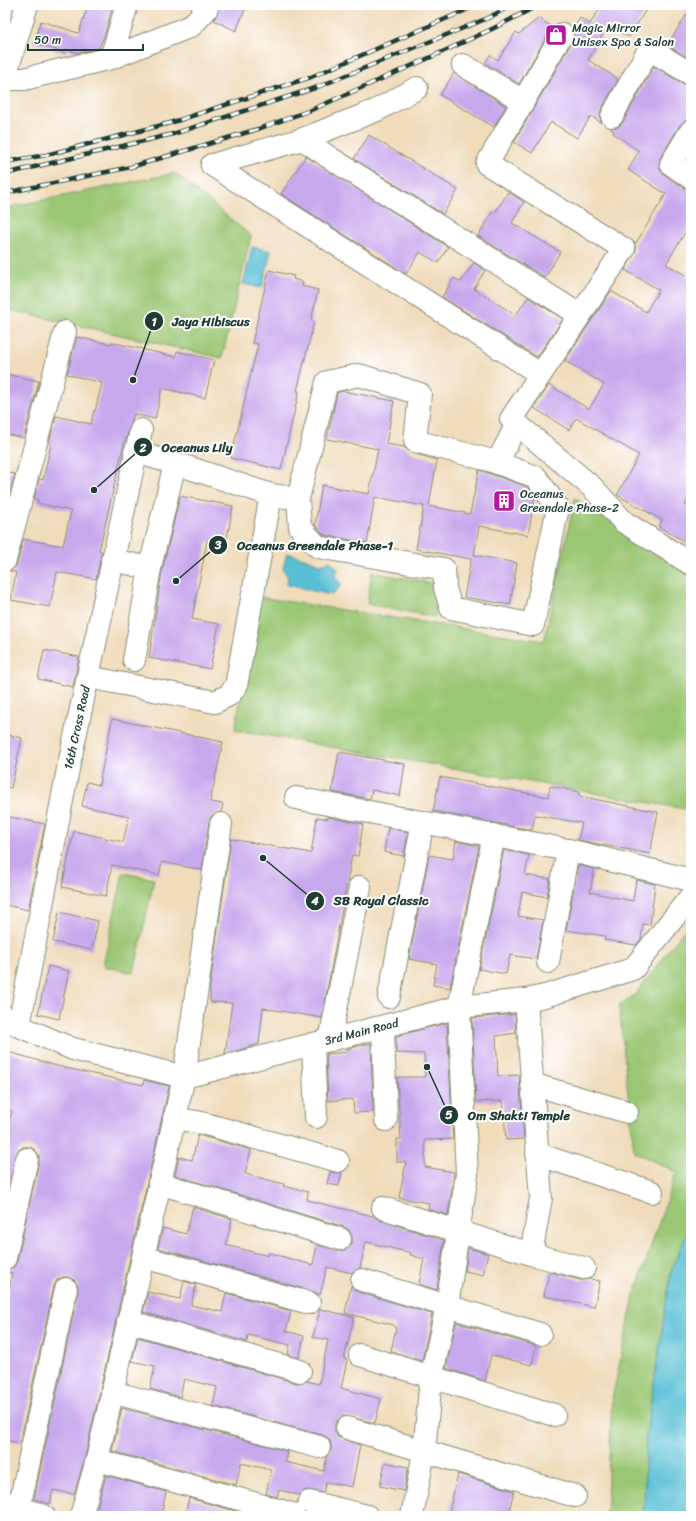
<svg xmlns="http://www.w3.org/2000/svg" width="696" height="1521" viewBox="0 0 696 1521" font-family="Sriracha,sans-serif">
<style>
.green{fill:#9bc775;stroke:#5d8254}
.water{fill:#58bfd5;stroke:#3c7e84}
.building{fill:#c8a8ed}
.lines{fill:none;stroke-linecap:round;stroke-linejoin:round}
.minor-casing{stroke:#888c78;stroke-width:24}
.minor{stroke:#fff;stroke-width:22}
.rail-casing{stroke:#1f3d34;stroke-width:4.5}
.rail{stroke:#fff;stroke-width:3;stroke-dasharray:9;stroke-linecap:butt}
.labels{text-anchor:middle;stroke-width:4;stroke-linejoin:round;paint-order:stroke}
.poi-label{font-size:12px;fill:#1f3d34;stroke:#fff;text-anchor:start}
.street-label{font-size:12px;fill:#1f3d34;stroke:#fff}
.leader{fill:none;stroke:#1f3d34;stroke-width:1.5}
.callout-dot{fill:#1f3d34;stroke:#fff;stroke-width:1.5}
.mark-label{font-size:12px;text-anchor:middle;font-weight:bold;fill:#fff}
.callout-label{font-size:13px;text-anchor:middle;font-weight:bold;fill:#1f3d34;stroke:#fff;stroke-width:4;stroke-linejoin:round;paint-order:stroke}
</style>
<rect width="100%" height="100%" fill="#fff"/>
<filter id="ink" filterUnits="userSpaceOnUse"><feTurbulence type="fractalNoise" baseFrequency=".025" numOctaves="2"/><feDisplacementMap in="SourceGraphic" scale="8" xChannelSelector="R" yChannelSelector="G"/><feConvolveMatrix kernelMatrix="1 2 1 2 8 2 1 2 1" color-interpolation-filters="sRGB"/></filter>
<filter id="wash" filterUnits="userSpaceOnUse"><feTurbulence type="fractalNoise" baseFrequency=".012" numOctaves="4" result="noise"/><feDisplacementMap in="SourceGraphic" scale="16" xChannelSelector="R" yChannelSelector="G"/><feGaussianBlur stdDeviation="0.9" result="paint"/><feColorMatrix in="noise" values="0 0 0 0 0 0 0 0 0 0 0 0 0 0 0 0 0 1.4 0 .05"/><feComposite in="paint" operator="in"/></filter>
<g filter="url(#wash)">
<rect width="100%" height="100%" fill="#f0dcbb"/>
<path class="green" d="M175,173l76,63 -29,122 -217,-49v-101z
M575,498l116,77v235l-456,-80 24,-133 285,44z
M372,572l68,13 -5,32 -68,-13z
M123,873l31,6 -20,94 -31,-7z
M691,921v301l-20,50 -25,163 -2,81h-38l6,-117 22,-103 42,-124 -42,-20 -15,-147 16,-10z"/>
<path class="water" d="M252,247l19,4 -9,37 -19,-4z
M287,553l20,6 14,6 9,-4 8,8 -3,7 7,9 -11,10 -44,-10 1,-8 -5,-8z
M691,1222v294h-47l2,-81 25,-163z"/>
<g id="blocks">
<path class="building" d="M88,5h25l-8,29 -6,14 -21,5 -12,-4 -1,4 -31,-10 7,-22 37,12 1,-1z
M220,5h27l-11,26 -22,-11z
M602,5h47l-20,32 -21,-12 -20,35 30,19 -17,31 -1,7 1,6 -10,-7 -14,22 -26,-16 -19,31 -18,-11 59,-102v-11l7,-11 10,6z
M691,8v48l-1,3 -23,-14z
M539,18l13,9 -33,57 -34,-21 5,-8 8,5 18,-28 3,2z
M654,66l31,19 6,1v29l-3,4 -8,6 -20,33 -1,6 1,6 4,4 20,14 7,2v33l-25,41 25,14v216l-6,11 6,4v36l-32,-18 3,-7 -45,-25 22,-40 -63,-37 -7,12 -35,-22 15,-23 40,24 15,-25 -39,-23 46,-70 35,21 13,-22 -34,-20 11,-20 -2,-8 2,1 30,-49 -38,-24 11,-19 -26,-18 1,-2 -4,-3 8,-1 5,-5z
M454,73l52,33 -12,21 -54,-32z
M369,135l89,55 -15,24 -89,-55z
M306,156l142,91 -10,16 -18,-11 -14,22 -125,-80z
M508,192l16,10 -12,21 48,29 -15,26 -67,-42 15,-25 2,2z
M474,263l11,7 -11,19 22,14 20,12 12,-18 35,22 -26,38 -95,-60 12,-19 7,4z
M269,270l25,6 -1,3 10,3 -1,4 16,4 -7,31 3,1 -17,69h2l-18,79 -50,-12 27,-114 -6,-1z
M77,337l33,7 1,-2 65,15 1,-6 37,9 -9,38 -43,-10 -7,31 -21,-5 -8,25h-1l-26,112h3l-6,28 -39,-7 -7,35 -39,-7 5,-28 -6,-1 7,-7 6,-25 40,7 8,-35 -34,-8 1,-3 -4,-1 5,-20 4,1 8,-36 -2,-1 7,-27 35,8 3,-14 1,1 7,-28 -35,-9z
M5,374l34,7 -15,57 -19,-4z
M343,391l51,10 -8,43 18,3 8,6 25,7 -8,46 41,8 9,-44 49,17 7,10 -7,38 -49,-9 -5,29 43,8 -7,42 -46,-8 7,-38 -55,-10 8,-43 -49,-9 -8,46 -43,-8 -9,-10 7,-40 47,9 9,-45 -51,-10 10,-46z
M5,472l10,2 -5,19 -5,-1z
M180,496l53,10 -7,38 -19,-3 -15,78 27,5 -9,45 -61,-11 13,-87z
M44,650l35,7 -6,30 -35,-8z
M112,719l111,23 -13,60 13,2 -2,8 -10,4 -2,6 -7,48 -40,-8 -3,13 -47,-10 -6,31 -44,-9 12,-56 49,11 6,-26 -47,-10 5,-24 12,3z
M5,734l17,4 -11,50 -6,-1z
M339,752l66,12 -5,32 -28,-6 -2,9 -38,-7z
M440,777l108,20 2,-11 29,6v4l79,16 -8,42 -72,-14 4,-17 -47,-8 -3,15 -99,-19z
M5,816l40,8 -17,86 -23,-5z
M317,817l11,2v-2l35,7 -5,32 -6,-1 -30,163 -59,-10 -4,36 -34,10 7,-51 -22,-1v-17l21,-146 80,14z
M388,828l20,4 -4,24 -20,-4z
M456,841l23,5 -29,142 -17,-3 4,-21 -28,-5 20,-104 24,4z
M504,850l25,5 -4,20 25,4 -3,18 -25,-5 -4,24 25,4 -7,39 -26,-4 -4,19 -27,-5z
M578,865l16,4 -4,23 43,9 3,-21 19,4 -5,41 -7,-1 -2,15 -5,6 -32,-5 1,-4 -39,-6z
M59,912l39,9 -6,29 -39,-8z
M48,966l21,5 -10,48 -21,-5z
M515,1014l1,19 -20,3 2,40 21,-1 5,64 -18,1 -3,-39 -27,1 -4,-84z
M447,1023l6,116 -28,1v27l29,5 -6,43 -20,-6 1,-6 -30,-5 7,-36h-9v-23h4l-4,-62h28l-1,-23 -28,-1v-17z
M371,1043l2,69 -19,1 -1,-14 -25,2 -2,-47 21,-2v-3z
M5,1051l52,15 86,19 1,-5 25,6 -84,371 -11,37 -21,-4 -3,14 -16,-5 44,-207v-6l-4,-6 -6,-3h-5l-6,3 -3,6 -34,157 -15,-3v-144l2,1 5,-24 -7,-1v-2l9,-3 3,-6 22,-100v-6l-4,-5 -5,-3h-7l-5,4 -13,49v-64l7,-25 -7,-2z
M198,1135l53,15 -6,24 39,10 -1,2 25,6 -1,8 66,16 6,4 65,20 -7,50 -18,-6 5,-25 -14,-4 1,-2 -45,-11 -6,26 -8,5 -25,-6 -7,28 -8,-4 -154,-43 5,-20 23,6 7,-27 39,12 -6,26 42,11 1,-3 44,12 4,-20 25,6 6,-3 4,-5v-7l-3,-6 -5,-3 -169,-52 4,-18 13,3z
M330,1172l12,1 -3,13 -12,-2z
M468,1248l20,6 -5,21 -18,-4z
M549,1272l32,8 9,-1 10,2 -6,26 -50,-11z
M184,1281l12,4 -5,20 31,7 4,-19 65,18 -5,20 18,5 -5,22 -11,-4 2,-9 -42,-10 -1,7 -104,-30 5,-20 32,7z
M351,1286l7,6 74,22 -10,47 -31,-10 5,-23 -2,-1v-2l-49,-12z
M320,1309l34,8 -10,42 3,1 -6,28 40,11 -6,24 -31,-7 -5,3 -4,5v7l3,6 22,8 -8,42 -26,-5 -3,11 -17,-3 -7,5 -20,-5 -2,7 -11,-3 5,-24 -30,-7 -5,22 -124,-34 10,-43 165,43 -2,11 39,9 3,-15 4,-6v-7l-3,-5 -6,-3 -109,-29 4,-19 -33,-8 -4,18 -30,-8 5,-23 -23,-5 6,-24 159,46 9,-2 13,3 9,-44 -15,-3z
M456,1322l80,24 -4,19 -41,-10 -6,26 -39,-13z
M385,1462l23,5 -4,24 -24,-5z
M458,1474l56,17 -6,25h-60z
M106,1475l60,17 -5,24h-66z
M189,1498l64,18h-68z"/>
</g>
</g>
<g filter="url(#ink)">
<use href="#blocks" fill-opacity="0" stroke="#888c78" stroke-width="1"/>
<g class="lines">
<g class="minor-casing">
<g id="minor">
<path d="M562,34l-75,130 137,85 -113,170 82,69 31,34 67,42"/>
<path d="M111,58l16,-53"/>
<path d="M463,65l60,36"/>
<path d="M5,76l22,-71"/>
<path d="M5,79h19l87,-21 80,-32 15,-16 2,-5"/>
<path d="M612,116l37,-67 42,25"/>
<path d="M691,131l-20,33 20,14"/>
<path d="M303,139l74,-29 40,-22"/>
<path d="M212,165l91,-26 24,17 253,159"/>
<path d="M212,165l328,209"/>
<path d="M359,375l61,19 -5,47 74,19 47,17 22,31 -25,117 -82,-17 -6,-20 -1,-19 -126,-22 -18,-20 -2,-28 29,-117z"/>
<path d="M135,452l49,14 87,29 14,2"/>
<path d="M497,463l20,-39"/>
<path d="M5,560l60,-228"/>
<path d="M112,560l38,8"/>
<path d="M134,660l16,-92 25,-105"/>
<path d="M88,677l127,25 14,-7 7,-9 35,-191"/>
<path d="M296,798l272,52 123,30"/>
<path d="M548,962l20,-112"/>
<path d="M389,997l34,-175"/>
<path d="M526,1000l15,198 -10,56"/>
<path id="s1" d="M5,1017l14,9 54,23 111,28 275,-70 67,-7 19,-4 88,-27 58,-73"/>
<path id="s2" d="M19,1026l49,-257 73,-339"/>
<path d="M383,1027l3,93"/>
<path d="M330,1040l30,-153"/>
<path d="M313,1044l3,73"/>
<path d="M532,1084l95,28"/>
<path d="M174,1118l28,5 136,38"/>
<path d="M537,1154l115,38"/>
<path d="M159,1183l181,56"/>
<path d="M383,1208l148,46 53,14"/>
<path d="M143,1257l166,46"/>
<path d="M5,1258l22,-99"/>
<path d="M362,1280l178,54"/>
<path d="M128,1321l172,50"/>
<path d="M360,1355l194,60"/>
<path d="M112,1392l207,55"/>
<path d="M347,1428l228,68"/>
<path d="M97,1460l196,54"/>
<path d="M309,1502l58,14"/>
<path d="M6,1503l38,13"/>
<path d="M19,1508l47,-219"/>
<path d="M81,1516l16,-56 87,-383 37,-253"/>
<path d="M412,1516l12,-64 7,-74 16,-72 20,-132 -8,-167 35,-172"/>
</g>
</g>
<use href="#minor" class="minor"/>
<g class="rail-casing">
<path id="rail" d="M5,162l41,-7 124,-32 141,-46 167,-72
M5,174l168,-40 142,-46 173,-70 24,-13
M5,193l126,-26 127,-38 53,-19 118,-52 63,-29 47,-24"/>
</g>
<use href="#rail" class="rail"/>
</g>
</g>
<defs>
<g id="shop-square" transform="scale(1.15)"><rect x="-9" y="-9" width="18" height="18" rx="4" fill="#b5179e" stroke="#fff"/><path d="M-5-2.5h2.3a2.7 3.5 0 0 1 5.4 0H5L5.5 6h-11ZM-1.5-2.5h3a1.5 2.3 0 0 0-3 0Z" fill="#fff"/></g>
<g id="building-square" transform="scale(1.15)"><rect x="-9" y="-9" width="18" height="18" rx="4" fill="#b5179e" stroke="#fff"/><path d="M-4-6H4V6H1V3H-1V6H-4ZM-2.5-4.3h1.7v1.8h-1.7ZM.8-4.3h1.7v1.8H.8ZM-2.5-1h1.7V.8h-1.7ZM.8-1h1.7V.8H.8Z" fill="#fff"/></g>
</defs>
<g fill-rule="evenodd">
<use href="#shop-square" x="556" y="35"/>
<use href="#building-square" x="504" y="501"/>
</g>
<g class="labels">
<g class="poi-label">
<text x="572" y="32">Magic Mirror<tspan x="572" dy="14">Unisex Spa &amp; Salon</tspan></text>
<text x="520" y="498">Oceanus<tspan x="520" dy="14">Greendale Phase-2</tspan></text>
</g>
<g class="street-label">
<text dy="4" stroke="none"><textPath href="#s2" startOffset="304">16th Cross Road</textPath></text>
<text dy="4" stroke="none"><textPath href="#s1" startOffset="373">3rd Main Road</textPath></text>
</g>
</g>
<path class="leader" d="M133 380L154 321M94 490L143 447M176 581L218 545M263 858L315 901M427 1067L449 1115"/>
<g class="callout-dot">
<circle cx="133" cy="380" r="4"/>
<circle cx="94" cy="490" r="4"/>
<circle cx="176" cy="581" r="4"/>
<circle cx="263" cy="858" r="4"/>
<circle cx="427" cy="1067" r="4"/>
<circle cx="154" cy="321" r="10"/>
<circle cx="143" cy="447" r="10"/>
<circle cx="218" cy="545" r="10"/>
<circle cx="315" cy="901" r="10"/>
<circle cx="449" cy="1115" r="10"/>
</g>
<g class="mark-label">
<text x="154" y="326">1</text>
<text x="143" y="452">2</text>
<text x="218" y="549">3</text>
<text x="315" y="905">4</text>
<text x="449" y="1119">5</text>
</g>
<g class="callout-label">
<text x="211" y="326">Jaya Hibiscus</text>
<text x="197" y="452">Oceanus Lily</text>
<text x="315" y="550">Oceanus Greendale Phase-1</text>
<text x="381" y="905">SB Royal Classic</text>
<text x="519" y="1120">Om Shakti Temple</text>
</g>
<rect width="696" height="1521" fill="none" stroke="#fff" stroke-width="20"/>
<path d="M28 44v6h115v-6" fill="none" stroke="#1f3d34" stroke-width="2"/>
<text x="34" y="44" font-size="12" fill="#1f3d34" stroke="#ffffff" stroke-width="3" paint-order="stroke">50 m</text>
</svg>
